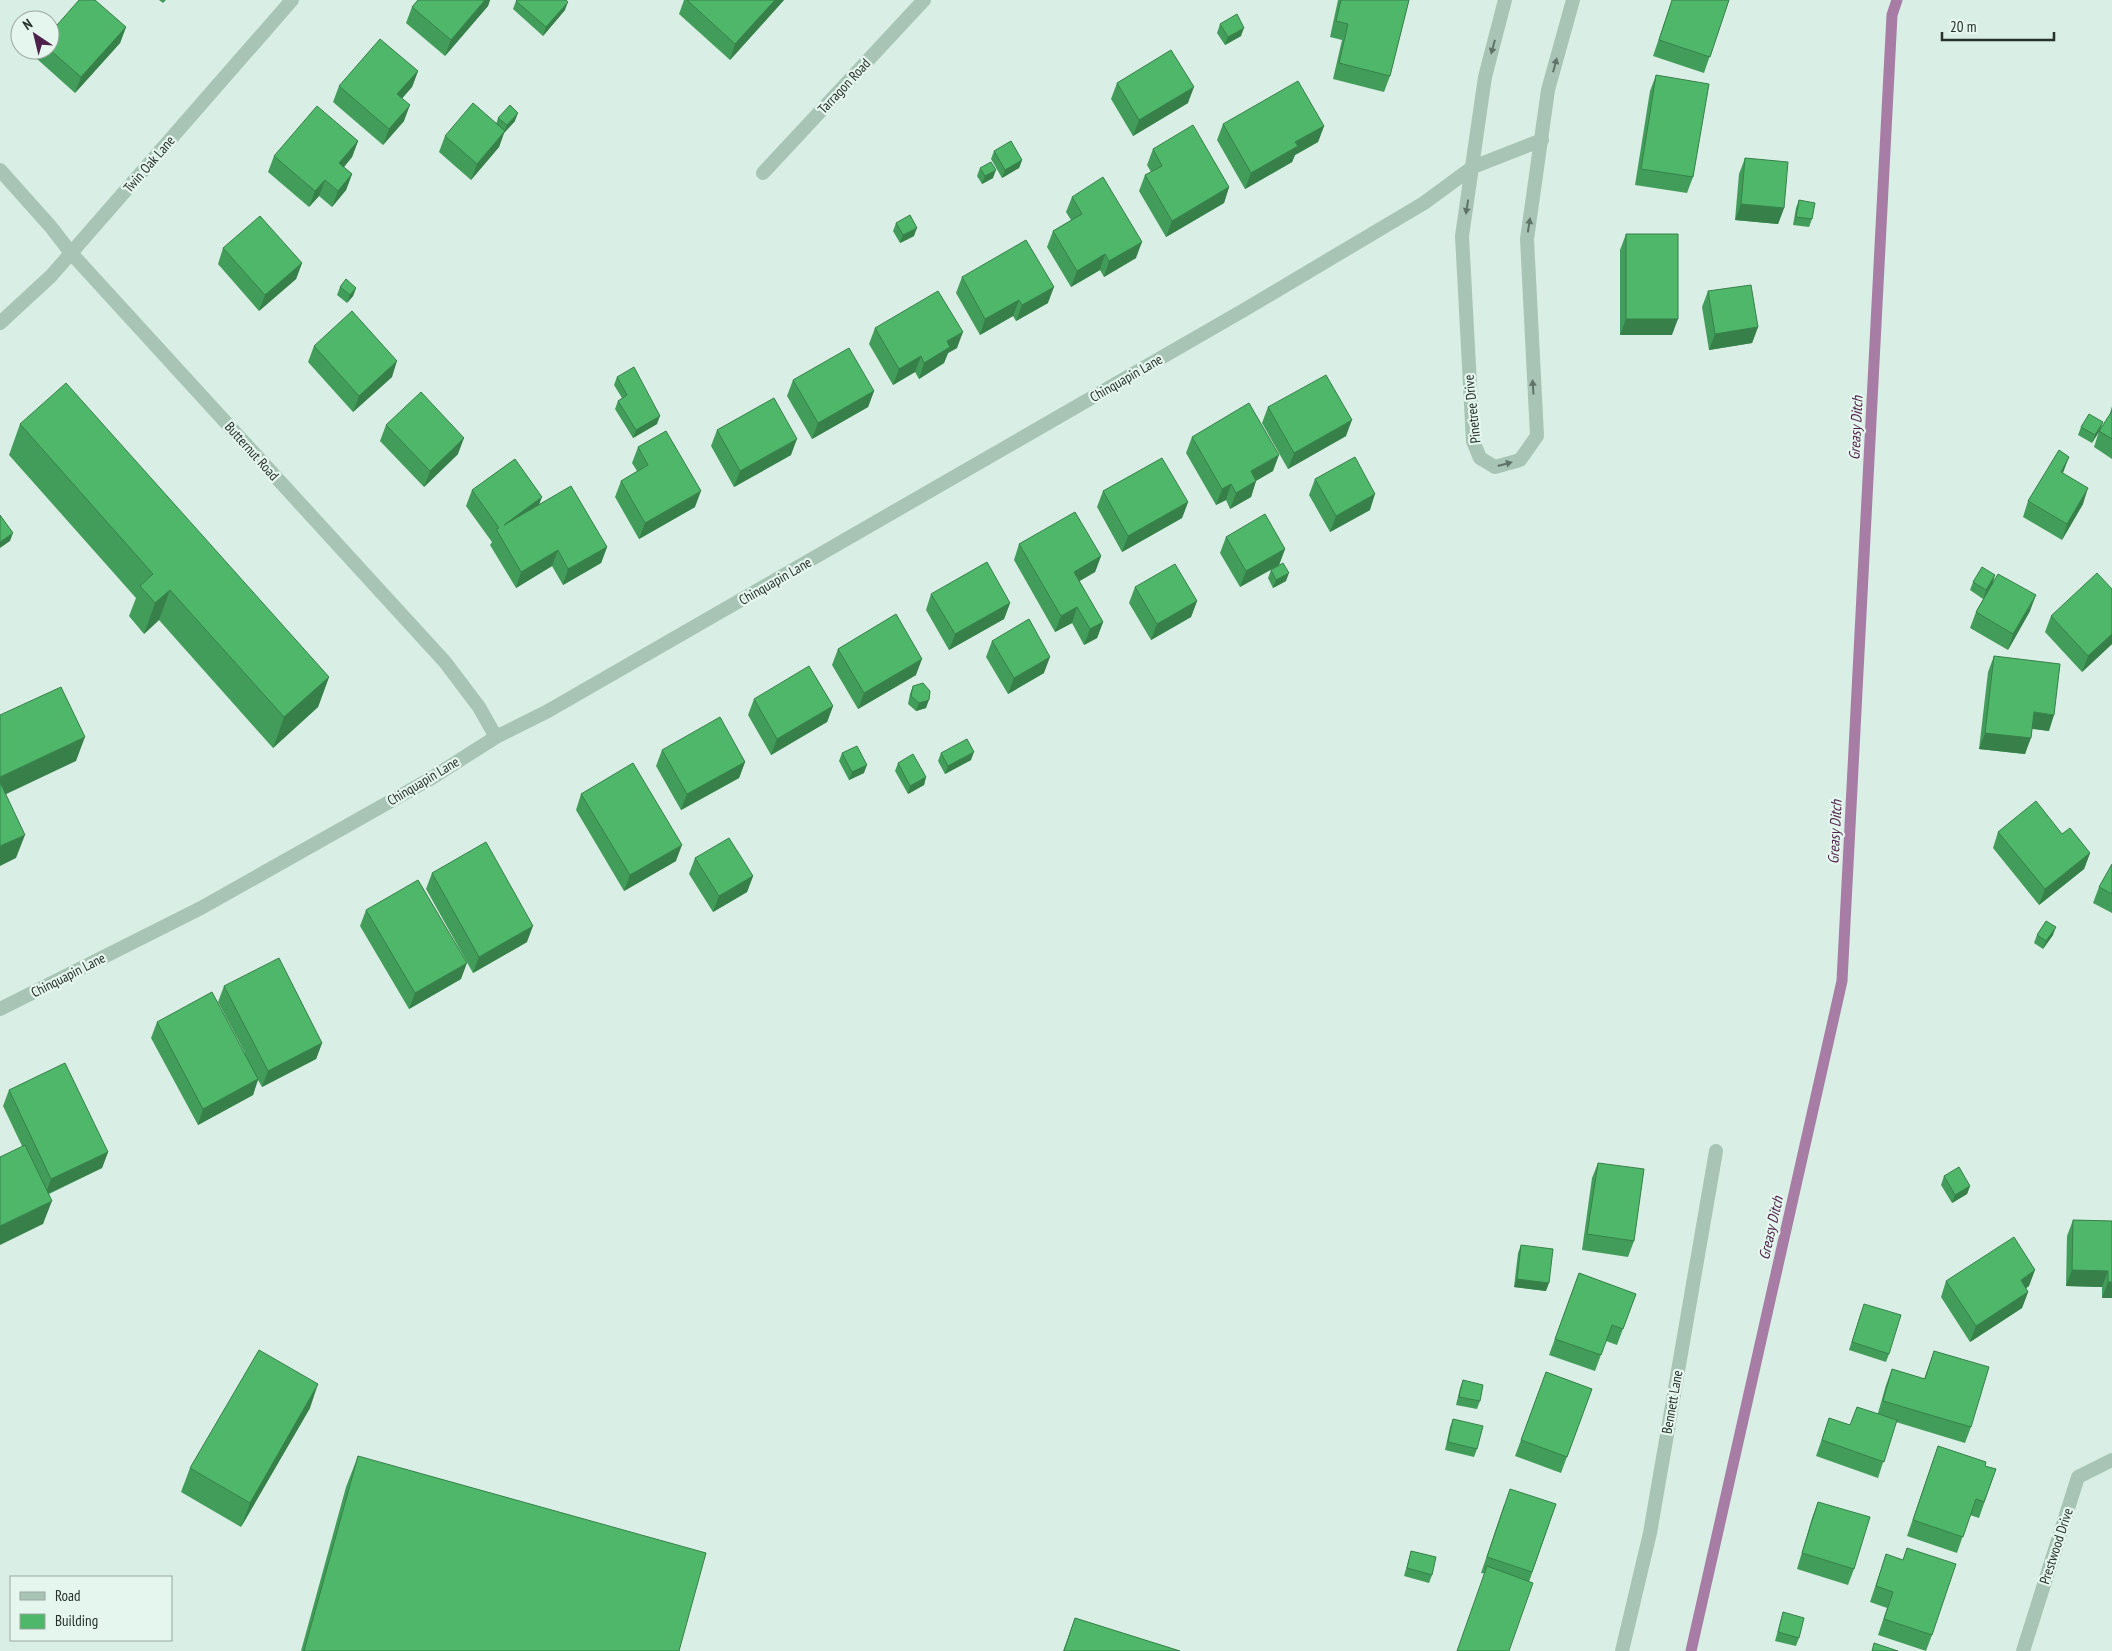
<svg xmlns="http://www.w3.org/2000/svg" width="2112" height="1651" viewBox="0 0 2112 1651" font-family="'PT Sans Narrow',sans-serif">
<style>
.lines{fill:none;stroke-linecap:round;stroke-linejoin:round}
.stream{stroke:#a77ca5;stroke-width:11}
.minor{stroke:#a7c4b5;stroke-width:14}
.wall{fill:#439d5a}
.shaded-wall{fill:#37804a}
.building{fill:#4eb769;stroke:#37804a}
.oneway{fill:#607369}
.labels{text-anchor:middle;stroke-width:4.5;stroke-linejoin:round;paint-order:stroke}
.street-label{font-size:14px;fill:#26312a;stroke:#e5f6ee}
.water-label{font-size:15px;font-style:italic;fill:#4e214a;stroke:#e5f6ee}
</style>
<rect width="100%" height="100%" fill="#d9eee4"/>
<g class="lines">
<path class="stream" d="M1691,1651l151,-670 50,-966 5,-15"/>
<path class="minor" d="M1505,0l-20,77 -23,159 11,205 7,17 15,9 25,-7 17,-24 -10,-197 21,-149 25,-90
M0,170l51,57 20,26 374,409 34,45 17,30
M763,173l161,-173
M0,323l51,-47 241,-276
M0,1009l201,-101 229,-129 66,-42 52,-26 696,-401 180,-107 49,-36 69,-27
M1622,1651l28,-118 66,-382
M2023,1651l55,-174 34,-17"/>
</g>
<path class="wall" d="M159,0h7l-3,3z
M418,0h72l-2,6 -43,50 -39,-33 6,-16z
M684,0h100l-54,60 -51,-46z
M1338,0h71l-19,76 -6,16 -51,-13 9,-39 -12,-3z
M1672,0h57l-25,73 -51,-17z
M516,1l49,9 -22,26 -30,-27z
M1220,24l21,12 -16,9 -8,-12z
M126,27l-6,16 -45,50 -39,-35 3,-8h11z
M418,71l-6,16 -10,11 2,23 -21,24 -50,-43 6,-16z
M1656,75l37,102 -6,16 -52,-8 15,-94z
M1117,83l71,20 -55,33 -22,-37z
M498,118l17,3 -11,12 -5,14 -28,33 -32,-28 6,-16 51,-12z
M1223,124l101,2 -6,16 -23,13 -3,7 -47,27 -28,-49z
M358,141l-6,16 -8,10 8,7 -6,16 -14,17 -13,-11 -10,11 -41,-35 6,-16z
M1153,149l76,38 -5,16 -58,34 -27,-46 6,-16 6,-3 -4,-7z
M994,151l28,9 -3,8 -17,10 -11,-19z
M1745,158l39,50 -6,16 -43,-4 4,-46z
M980,168l13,10 -11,6 -5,-8z
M1072,197l64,61 -32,19 -4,-7 -29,17 -24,-40 6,-16 18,-11 -5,-8z
M1799,200l13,19 -3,8 -16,-2 3,-17z
M896,223l18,13 -14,7 -7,-12z
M1626,234l46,101h-52v-85z
M223,248l79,15 -6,16 -37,32 -41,-47z
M962,277l86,26 -32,18 -3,-5 -33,19 -24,-42z
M340,287l16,1 -3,8 -6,7 -10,-8z
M1708,291l50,36 -6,16 -43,7 -7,-43z
M875,328l82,20 -9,5 -4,10 -25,16 -4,-7 -22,13 -24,-41z
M314,346l78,31 -39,35 -45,-50z
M617,377l40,47 -24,14 -18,-29 3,-8 4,-3 -8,-13z
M793,380l81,11 -6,16 -56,32 -25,-43z
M2112,406v53l-18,-12 5,-16 12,-17 -1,-1z
M1268,407l78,29 -58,33 -26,-46z
M20,424l309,253 -11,30 -45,41 -114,-128 -15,14 -15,-18 7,-18 -127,-143z
M386,425l72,29 -34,33 -44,-46z
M2081,427l19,3 -8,13 -14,-8z
M717,430l74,25 -57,32 -23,-41z
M1192,437l81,34 -17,10 -5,16 -21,12 -4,-9 -10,5 -30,-52z
M638,447l57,60 -56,32 -24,-42 6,-16 16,-10 -5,-8z
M2063,473l20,31 -21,36 -39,-23 5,-16z
M1315,479l55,31 -40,22 -21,-37z
M472,490l67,14 68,43 -6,16 -38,22 -11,-19 -36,22 -26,-43 2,-3 -26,-36z
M1103,491l85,11 -6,16 -60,34 -25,-45z
M1226,537l59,12 -6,16 -39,22 -20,-34z
M1019,544l82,12 -6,16 -16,9 24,41 -6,16 -13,7 -12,-22 -17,9 -41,-72z
M1271,570l15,11 -13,7 -5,-10z
M1995,575l-2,8 37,28 -22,39 -38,-22 6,-16 15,-27 -8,14 -13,-9 3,-8z
M1135,587l62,14 -6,16 -40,23 -22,-37z
M2112,589v55l-30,28 -37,-40 6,-16z
M931,594l79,9 -6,16 -55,31 -23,-40z
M992,641l52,32 -36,21 -22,-37z
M838,649l78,26 -58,34 -26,-44z
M1994,656l55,75 -17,-2 -7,25 -46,-5 9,-77z
M913,686l13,22 -10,3 -8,-7 2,-10z
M754,699l79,7 -6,16 -56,33 -23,-40z
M662,750l83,12 -6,16 -58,32 -25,-44z
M842,753l22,20 -15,7 -10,-19z
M941,753l30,7 -26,14 -7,-13z
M898,763l28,14 -2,8 -16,9 -13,-23z
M581,794l95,67 -52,30 -48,-81z
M1998,832l64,2 28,19 -6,16 -45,36 -46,-57z
M695,858l58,18 -6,16 -34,20 -24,-38z
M2112,864v49l-19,-10 6,-16z
M432,873l95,69 -54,31 -47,-84z
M366,910l95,69 -52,30 -49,-83z
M2037,935h16l-10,14 -9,-6z
M224,986l98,57 -6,16 -54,28 -4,-7 -5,15 -55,30 -47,-87 6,-16 88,31 -27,-51z
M9,1090l99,62 -6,16 -53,26 -6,30 -21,-78 -19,-40z
M1598,1163l36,78 -6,16 -46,-7 10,-72z
M1944,1176l26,10 -3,8 -15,9 -11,-18z
M2073,1220l39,1v77h-10v-11l-36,-1 1,-50z
M1521,1245l25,46 -32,-4 4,-34z
M1579,1273l57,21 -19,51 -11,-4 -11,30 -46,-16z
M1946,1281l83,5 -3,2 2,4 -6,16 -52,34 -29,-45z
M1861,1312l28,42 -3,8 -37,-12z
M1934,1351l37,76 -6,16 -69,-21 -18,56 -62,-22 13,-38 21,7 28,-12 8,-28 6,-16 32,10z
M1546,1372l46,17 -31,84 -46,-17z
M1463,1380l17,21 -3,8 -21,-4 4,-17z
M310,1408l-69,119 -60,-35 9,-24z
M1453,1419l24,30 -3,8 -29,-7 5,-23z
M1938,1446l47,20 11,3 -17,49 -9,-3 -13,38 -50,-17z
M358,1456l321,195h-378l45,-164z
M1818,1502l36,67 -6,16 -51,-16 15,-51z
M1556,1504l-27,78 -48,-9 23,-68z
M1411,1551l21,24 -3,8 -25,-7z
M1886,1554l46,81 -6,16 -48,-16 9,-27 -17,-6z
M1783,1612l16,26 -3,8 -21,-5z
M1075,1618l105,33h-117z"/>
<path class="shaded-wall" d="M485,0h5l-2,6 -43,50 6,-16z
M775,0h9l-54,60 5,-16z
M568,2l-3,8 -22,26 3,-9z
M126,27l-6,16 -45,50 6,-16z
M1244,28l-3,8 -16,9 3,-8z
M418,71l-6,16 -20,23 5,-16z
M1194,87l-6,16 -55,33 6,-16z
M410,105l-6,16 -21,24 6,-16z
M518,113l-3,8 -11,12 -5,14 -28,33 6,-16 27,-32 3,-7z
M1324,126l-6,16 -23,13 -3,7 -47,27 6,-16 44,-31z
M358,141l-6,16 -18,22 5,-16z
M1022,160l-3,8 -17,10 3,-8z
M996,170l-3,8 -11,6 3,-8z
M352,174l-6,16 -14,17 6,-16z
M325,180l-6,16 -10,11 6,-16z
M1229,187l-5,16 -58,34 6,-16z
M1741,204l43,4 -6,16 -43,-4z
M917,228l-3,8 -14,7 3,-8z
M1142,242l-6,16 -32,19 5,-16z
M1105,254l-5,16 -29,17 6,-16z
M302,263l-6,16 -37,32 6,-16z
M1054,287l-6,16 -32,18 6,-16z
M356,288l-3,8 -6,7 3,-8z
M1019,300l-6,16 -33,19 5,-16z
M1626,319h52l-6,16h-52z
M1758,327l-6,16 -43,7 6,-16z
M963,332l-6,16 -9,5 -4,10 -25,16 5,-16 23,-22z
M921,356l-6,16 -22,13 6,-16z
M397,361l-5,16 -39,35 6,-16z
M874,391l-6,16 -56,32 6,-16z
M660,416l-3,8 -24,14 3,-8z
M1352,420l-6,16 -58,33 6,-16z
M2103,422l-3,8 -8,13 3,-8z
M464,438l-6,16 -34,33 6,-16z
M797,439l-6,16 -57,32 6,-16z
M1279,455l-6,16 -28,16 6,-16z
M2069,457l-6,16 -2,-1z
M1256,481l-5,16 -21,12 6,-16z
M1231,484l-5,16 -10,5 6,-16z
M2088,488l-5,16 -21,36 5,-16z
M701,491l-6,16 -56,32 6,-16z
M1375,494l-5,16 -40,22 6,-16z
M542,497l-6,16 -32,12z
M1188,502l-6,16 -60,34 6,-16z
M13,533l-3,8 -10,7v-6z
M607,547l-6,16 -38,22 5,-16z
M1285,549l-6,16 -39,22 6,-16z
M558,550l-6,16 -36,22 5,-16z
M1101,556l-6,16 -27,16 6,-16z
M1289,573l-3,8 -13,7 3,-8z
M1995,575l-3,9 -9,15 3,-9z
M170,590l-11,30 -15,14 11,-31z
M2036,595l-6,16 -22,39 5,-16z
M1197,601l-6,16 -40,23 6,-16z
M1010,603l-6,16 -55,31 6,-16z
M1077,607l-5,16 -17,9 6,-16z
M1103,622l-6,16 -13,7 6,-16z
M2112,634v10l-30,28 6,-16z
M1050,657l-6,16 -36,21 6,-16z
M922,659l-6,16 -58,34 6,-16z
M329,677l-11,30 -45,41 11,-31z
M929,700l-3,8 -10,3 3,-8z
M833,706l-6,16 -56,33 6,-16z
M2034,712l20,3 -5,16 -21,-3z
M1985,733l46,5 -6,16 -46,-5z
M85,737l-9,24 -76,36v-20z
M974,752l-3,8 -26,14 3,-8z
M745,762l-6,16 -58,32 6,-16z
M867,765l-3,8 -15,7 3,-8z
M926,777l-2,8 -16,9 2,-8z
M25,835l-9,23 -16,8v-20z
M682,845l-6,16 -52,30 6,-16z
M2090,853l-6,16 -45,36 6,-16z
M753,876l-6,16 -34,20 6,-16z
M533,926l-6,16 -54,31 6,-16z
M2056,927l-3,8 -10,14 3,-8z
M467,963l-6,16 -52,30 6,-16z
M322,1043l-6,16 -54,28 6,-16z
M258,1079l-5,16 -55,30 5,-16z
M108,1152l-6,16 -57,27 6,-16z
M1970,1186l-3,8 -15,9 3,-8z
M52,1201l-9,23 -43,21v-19z
M2035,1270l-6,16 -14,10 6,-16z
M2072,1270l36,1 -6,16 -36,-1z
M1517,1279l32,4 -3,8 -32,-4z
M2108,1282h4v16h-10z
M2028,1292l-6,16 -52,34 6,-16z
M318,1384l-8,24 -69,119 9,-24z"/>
<path class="building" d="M79,0h16l31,27 -45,50 -31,-27v-17z
M418,0h67l-34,40 -39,-33z
M517,0h49l2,2 -22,25 -30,-26z
M687,0h88l-40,44z
M1341,0h68l-19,76 -51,-13 9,-39 -12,-3z
M1672,0h57l-19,57 -51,-17z
M1237,14l7,14 -16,9 -8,-13z
M380,39l38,32 -21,23 13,11 -21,24 -50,-43z
M1171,50l23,37 -55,33 -22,-37z
M1656,75l53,9 -16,93 -52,-8z
M1298,81l26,45 -29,16 3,4 -47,27 -28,-49z
M473,103l32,28 -28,33 -32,-28z
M510,105l8,8 -11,12 -9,-7z
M317,106l41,35 -19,22 13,11 -14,17 -13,-11 -10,11 -41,-35z
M1193,125l36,62 -57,34 -27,-46 17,-9 -9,-17z
M1011,141l11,19 -17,10 -11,-19z
M1745,158l43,4 -4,46 -43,-4z
M991,162l5,8 -11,6 -5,-8z
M1103,177l39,65 -33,19 -4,-7 -28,17 -24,-40 29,-17 -10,-17z
M1799,200l16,3 -3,16 -16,-2z
M910,215l7,13 -14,7 -7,-12z
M260,216l42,47 -37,32 -42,-47z
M1626,234h52v85h-52z
M1026,240l28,47 -32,18 -3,-5 -34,19 -23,-42z
M346,279l10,9 -6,7 -10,-8z
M1751,285l7,42 -43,7 -7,-43z
M938,291l25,41 -16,9 3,6 -26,16 -3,-7 -22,13 -24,-41z
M352,311l45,50 -38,35 -45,-50z
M849,348l25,43 -56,32 -25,-43z
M634,367l26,49 -24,14 -18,-29 9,-6 -10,-18z
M1326,375l26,45 -58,33 -26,-46z
M66,383l263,294 -45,40 -114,-127 -15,13 -15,-17 13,-12 -133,-150z
M421,392l43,46 -34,33 -44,-46z
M774,398l23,41 -57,32 -23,-41z
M1249,403l30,52 -28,16 5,10 -20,12 -5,-9 -9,5 -30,-52z
M2112,411v28l-13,-8z
M2089,414l14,8 -8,13 -14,-8z
M666,431l35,60 -56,32 -24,-42 27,-16 -10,-18z
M2059,450l10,7 -8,15 27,16 -21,36 -39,-23z
M1355,457l20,37 -39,22 -21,-37z
M1162,458l26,44 -60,34 -25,-45z
M515,459l27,38 -38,28 67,-39 36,61 -39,22 -10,-19 -37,22 -25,-43 3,-1 -27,-38z
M1075,512l26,44 -27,16 29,50 -13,7 -13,-22 -16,9 -42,-72z
M1265,514l20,35 -39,22 -20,-34z
M0,515l13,18 -13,9z
M987,562l23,41 -55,31 -24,-40z
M1283,563l6,10 -13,7 -5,-10z
M1175,564l22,37 -40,23 -22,-37z
M1982,567l13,8 -9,15 -13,-8z
M2097,573l15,16v45l-24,22 -37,-40z
M1998,574l38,21 -23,39 -37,-22z
M896,614l26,45 -58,34 -26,-44z
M1029,619l21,38 -36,21 -22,-37z
M1994,656l66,8 -6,51 -20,-3 -3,26 -46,-5z
M809,666l24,40 -56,33 -23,-40z
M923,683l7,8 -1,9 -10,3 -8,-7 2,-10z
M61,687l24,50 -85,40v-62z
M720,717l25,45 -58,32 -25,-44z
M967,739l7,13 -26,14 -7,-13z
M857,746l10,19 -15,7 -10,-19z
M913,754l13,23 -16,9 -12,-23z
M633,763l49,82 -52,30 -49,-81z
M0,782l25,53 -25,11z
M2036,801l26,33 8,-6 20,25 -45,36 -47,-57z
M729,838l24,38 -34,20 -24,-38z
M486,842l47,84 -54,31 -47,-84z
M2112,864v30l-13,-7z
M418,880l49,83 -52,30 -49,-83z
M2046,921l10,6 -10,14 -9,-6z
M279,958l43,85 -54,28 -44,-85z
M212,992l46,87 -55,30 -46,-87z
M65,1063l43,89 -57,27 -42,-89z
M25,1145l27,56 -52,25v-69z
M1598,1163l46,6 -10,72 -47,-7z
M1959,1167l11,19 -15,9 -11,-19z
M2073,1220l39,1v61h-4v-11l-36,-1z
M2014,1237l21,33 -14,10 7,12 -52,34 -30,-45z
M1521,1245l32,4 -4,34 -32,-4z
M1579,1273l57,21 -13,35 -11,-4 -11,30 -46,-16z
M1864,1304l37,11 -12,39 -37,-12z
M259,1350l59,34 -68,119 -60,-35z
M1934,1351l55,16 -18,60 -88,-26 9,-32 33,10z
M1546,1372l46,17 -25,68 -46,-17z
M1463,1380l20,5 -3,16 -21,-4z
M1857,1407l40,13 -13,42 -62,-22 7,-22 21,7z
M1453,1419l30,7 -6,23 -29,-7z
M1938,1446l48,16 -1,4 11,3 -12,33 -8,-3 -13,38 -50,-17z
M358,1456l348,97 -27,98h-375z
M1510,1489l46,15 -24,68 -45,-15z
M1818,1502l52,15 -16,52 -52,-16z
M1907,1548l49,16 -24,71 -48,-16 9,-27 -17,-6 10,-32 17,6z
M1411,1551l25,6 -4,18 -25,-7z
M1487,1566l46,17 -24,68h-52z
M1783,1612l21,6 -5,20 -21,-6z
M1075,1618l105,33h-116z
M1874,1643l24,8h-26z"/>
<defs><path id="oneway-solid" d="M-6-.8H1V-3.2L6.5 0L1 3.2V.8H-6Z" transform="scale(1.25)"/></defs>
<g class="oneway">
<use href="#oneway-solid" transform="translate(1493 47) rotate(105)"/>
<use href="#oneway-solid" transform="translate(1555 65) rotate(-75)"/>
<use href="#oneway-solid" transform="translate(1467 207) rotate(99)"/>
<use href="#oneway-solid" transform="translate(1529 225) rotate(-81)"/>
<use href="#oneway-solid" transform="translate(1533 387) rotate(-94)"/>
<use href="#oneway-solid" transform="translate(1505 464) rotate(-15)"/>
</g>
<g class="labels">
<g class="street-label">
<text transform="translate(844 86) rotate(-47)" y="5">Tarragon Road</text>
<text transform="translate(149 164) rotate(-49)" y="5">Twin Oak Lane</text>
<text transform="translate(1126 378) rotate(-30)" y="5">Chinquapin Lane</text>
<text transform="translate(1472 409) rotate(-96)" y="5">Pinetree Drive</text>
<text transform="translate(252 451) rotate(48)" y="5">Butternut Road</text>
<text transform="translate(775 581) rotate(-30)" y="5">Chinquapin Lane</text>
<text transform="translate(423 781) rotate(-31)" y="5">Chinquapin Lane</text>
<text transform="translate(68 975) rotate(-27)" y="5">Chinquapin Lane</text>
<text transform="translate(1672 1402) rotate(-80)" y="5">Bennett Lane</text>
<text transform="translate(2056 1546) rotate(-72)" y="5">Prestwood Drive</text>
</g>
<g class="water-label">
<text transform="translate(1856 428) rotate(-87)" y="5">Greasy Ditch</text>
<text transform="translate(1835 832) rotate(-87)" y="5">Greasy Ditch</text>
<text transform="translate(1771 1228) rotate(-77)" y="5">Greasy Ditch</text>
</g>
</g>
<rect x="10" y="1576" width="162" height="65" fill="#e5f6ee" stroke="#99a7a0"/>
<rect x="20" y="1592" width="25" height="8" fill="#a7c4b5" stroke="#99a7a0"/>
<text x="55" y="1601" font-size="15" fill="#26312a">Road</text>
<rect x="20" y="1614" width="25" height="15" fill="#4eb769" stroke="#99a7a0"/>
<text x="55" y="1626" font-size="15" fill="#26312a">Building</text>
<g transform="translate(35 35) rotate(325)"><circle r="24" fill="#e5f6ee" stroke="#99a7a0"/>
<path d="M0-4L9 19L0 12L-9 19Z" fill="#4e214a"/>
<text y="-8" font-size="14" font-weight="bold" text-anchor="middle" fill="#26312a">N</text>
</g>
<path d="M1942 32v8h112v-8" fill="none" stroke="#26312a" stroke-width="2.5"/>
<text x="1950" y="32" font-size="15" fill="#26312a" stroke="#e5f6ee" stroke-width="4" paint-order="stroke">20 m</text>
</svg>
